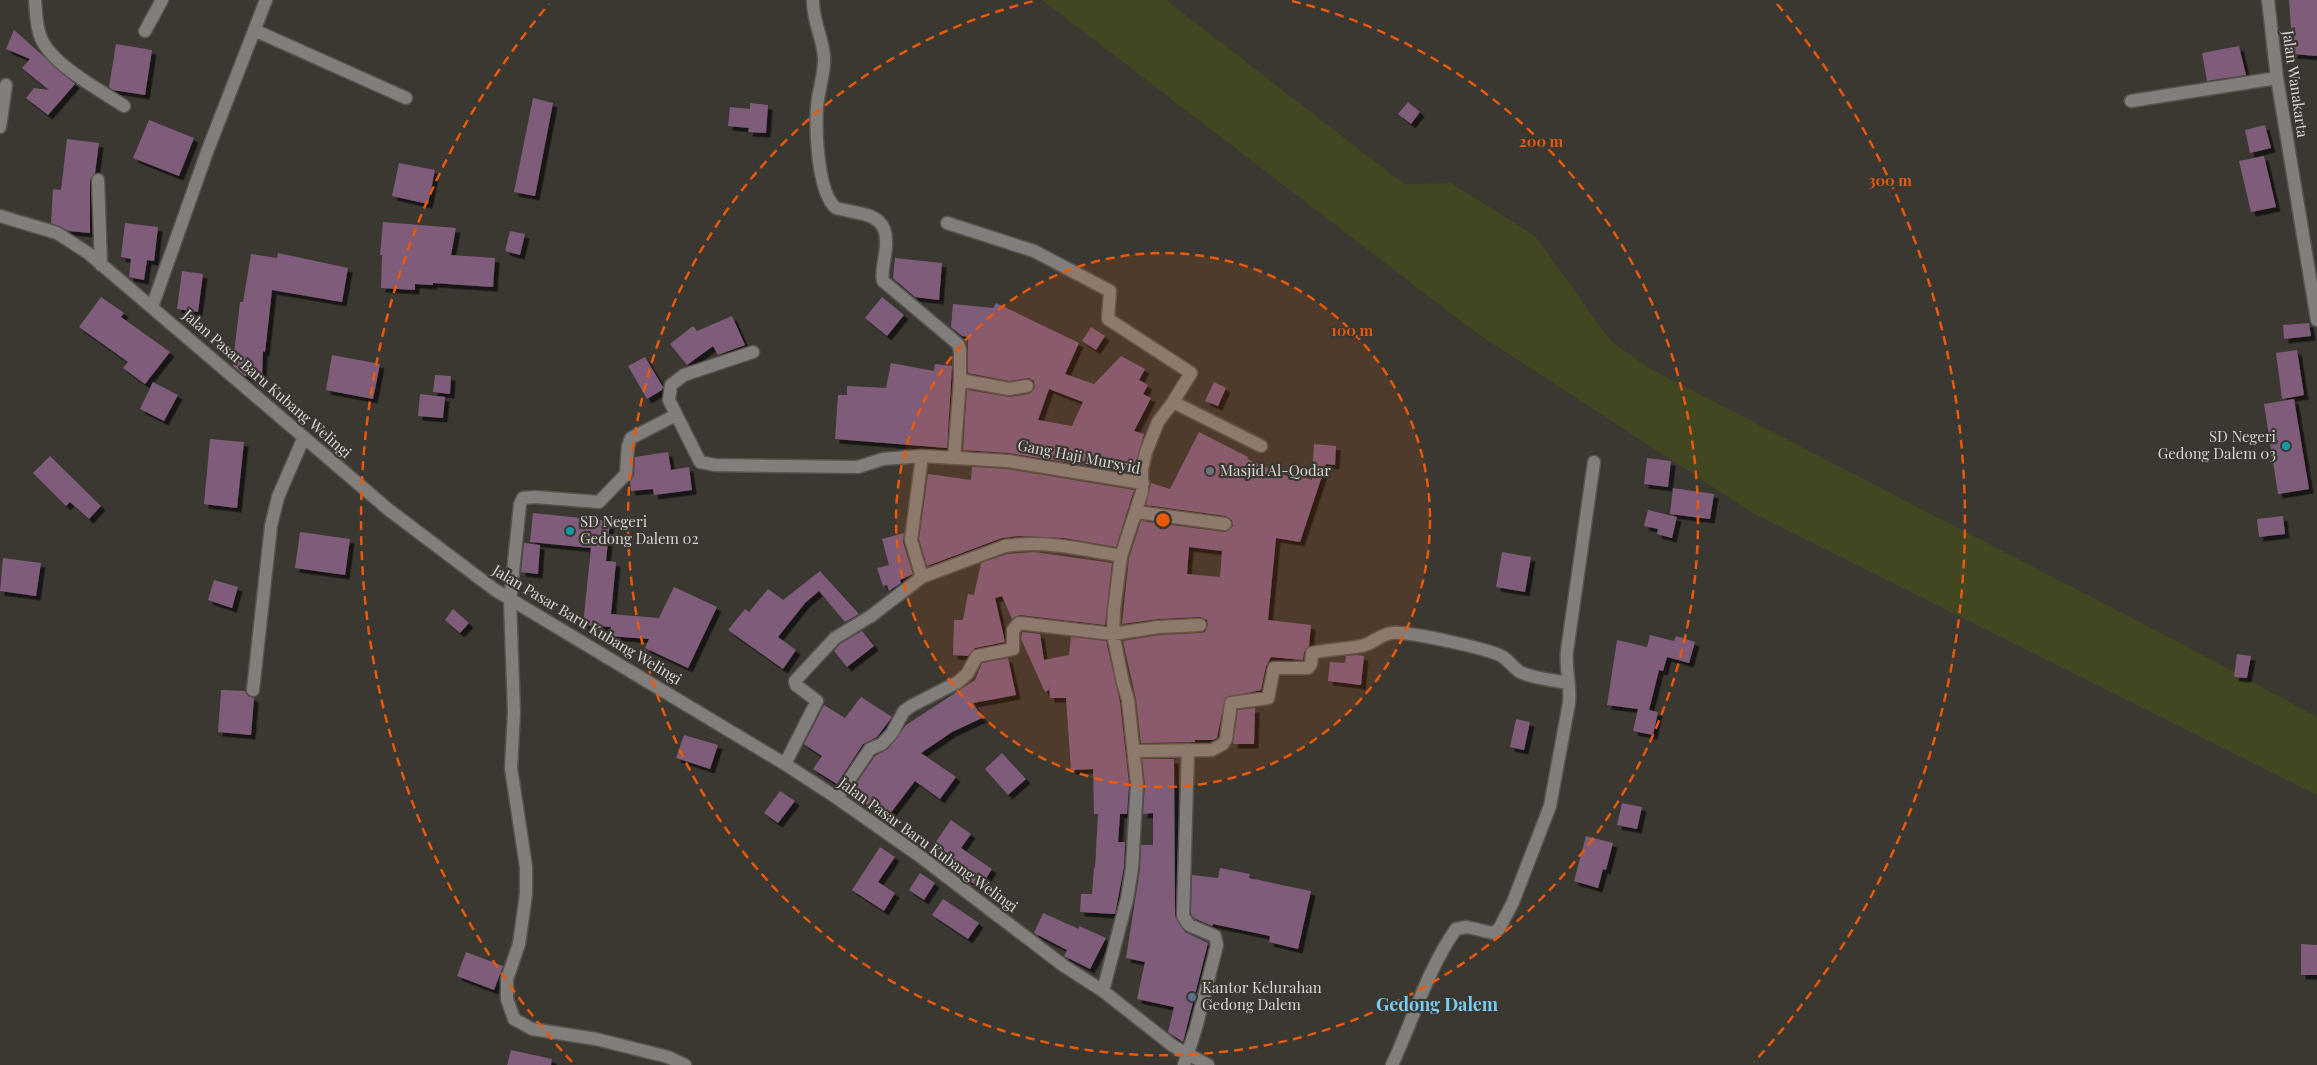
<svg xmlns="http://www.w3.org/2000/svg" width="2317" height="1065" viewBox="0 0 2317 1065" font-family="'Playfair Display',serif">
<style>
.green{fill:#424721}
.building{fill:#7e5c7a;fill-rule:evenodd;filter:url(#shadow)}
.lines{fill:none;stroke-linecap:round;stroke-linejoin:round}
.minor-casing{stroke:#57544e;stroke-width:15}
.minor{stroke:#827e7c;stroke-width:12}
.ring{fill:none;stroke:#e8590c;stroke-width:2.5;stroke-dasharray:9 6}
.culture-dot{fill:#0f9aa8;stroke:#3b3731;stroke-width:2}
.worship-dot{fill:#6b7280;stroke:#3b3731;stroke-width:2}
.service-dot{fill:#5c6f8a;stroke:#3b3731;stroke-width:2}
.labels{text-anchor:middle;stroke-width:4.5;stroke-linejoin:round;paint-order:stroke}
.street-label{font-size:15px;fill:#d8d6d2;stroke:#3b3731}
.poi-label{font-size:15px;fill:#d8d6d2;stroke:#3b3731;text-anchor:start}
.quarter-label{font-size:18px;font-weight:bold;fill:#77cdf4;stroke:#3b3731}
.centre{fill:#e8590c;stroke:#3b3731;stroke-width:2.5}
.ring-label{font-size:15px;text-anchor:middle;font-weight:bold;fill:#e8590c;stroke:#3b3731;stroke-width:4.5;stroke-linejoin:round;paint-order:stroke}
</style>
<defs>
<filter id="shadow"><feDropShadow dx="4.5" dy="4.5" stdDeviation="0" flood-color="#0009"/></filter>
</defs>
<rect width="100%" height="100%" fill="#3b3731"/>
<path class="green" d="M1042,0h124l238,184 47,-1 84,53 76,105 38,27 537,278 131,71v78l-566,-283 -276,-180z"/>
<path class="building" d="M2289,0h28v56l-24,-2 2,-27 -4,1z
M14,30l61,54 -27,31 -22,-17 8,-10 15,2 -27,-22 8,-9 -24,-10z
M116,44l36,6 -7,45 -32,-5 -4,-3z
M2239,46l7,29 -39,6 -5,-28z
M533,98l20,5 -18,93 -21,-4z
M1408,102l12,10 -9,12 -13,-10z
M750,103l18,2 -2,28 -18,-1 1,-4 -21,-2 2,-19 20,2z
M149,120l45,18 -15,38 -46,-18z
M2265,125l6,23 -21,5 -5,-23z
M67,139l32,4 -4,30 -5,7v53l-21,-2 -18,-8 2,-34 8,1z
M2264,156l12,51 -25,5 -12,-51z
M399,163l36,7 -7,34 -36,-8z
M383,222l73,6 -5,27 44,3 -2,29 -60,-4v2l-18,-1v6l-34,-2 1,-33h-2z
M125,223l33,4 -4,34 -7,-1 -3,20 -15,-3 2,-18 -10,-2z
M510,231l15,3 -5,21 -15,-4z
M278,253l70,15 -6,34 -70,-12 -7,62 -2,-1 -1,26 -17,-1 -12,-10 1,-12 6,-52h3l8,-48 26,4z
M895,258l47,5 -3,37 -24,-3 -22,-19z
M182,271l21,3 -5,38 -21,-3z
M101,297l23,16 -3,4 49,35 -25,32 -22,-16 5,-6 -49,-35z
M882,297l22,18 -17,21 -22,-18z
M996,303l83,40 -14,31 29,10 27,-28 24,13 -6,11 9,5 -5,9 8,4 -17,33 10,3 -11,39 -124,-20 -46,-3 4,-60 43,7 19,-3 6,-6 -1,-7 -5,-3 -20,3 -41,-8v-36l-6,-1 -11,-9 2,-23 40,4zM1049,389l34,13 -11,24 -34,-6z
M732,316l13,29 -27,10 -5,-9 -26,19 -17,-21 23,-18 4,5z
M2309,323l2,13 -27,3 -1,-14z
M1091,327l14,9 -9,14 -14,-9z
M2297,350l7,45 -22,4 -6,-46z
M332,355l48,9 -7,35 -47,-9z
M645,357l18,30 -1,3 -15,9 -19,-33z
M891,363l43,8 1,-7 17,2 -5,82 -112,-9 3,-44h9v-9l39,2z
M435,375l16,1 -1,18 -17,-2z
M153,382l25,13 -14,26 -24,-12z
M1214,382l12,6 -8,18 -13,-5z
M420,394l25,3 -2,21 -25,-2z
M2294,399l15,90 -31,5 -14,-90z
M1199,432l49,25 -1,2 42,18 1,-4 22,7 2,-36 22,2 -1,19 -9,-1 -26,78 -24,-4 -8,82 43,5 -2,21 -5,6 -1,8 -32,-3 -5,9 -5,24 -36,8 -8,40 -4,2h-18v2l-54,1 -5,-44 -13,-58 36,-6 41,-2 5,-1 3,-7 -1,-5 -7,-3 -42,2 -36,5 7,-66 12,-37 83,11 4,-1 5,-5 -1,-6 -6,-4 -80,-11 5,-22 19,6zM1189,547l33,4 -2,26 -33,-3z
M210,439l34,3 -7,66 -33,-4z
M668,452l3,18 18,-3 3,23 -38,5 -1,-6 -22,2 -1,-9 4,-7 1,-18z
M50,456l51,50 -12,13 -19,-17 -4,4 -33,-33z
M1647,458l24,3 -3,26 -24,-3z
M972,467l35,2 127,21 -18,57 -52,-9 -45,-2 -17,2 -75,28 -8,-27 9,-65 43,6z
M1673,488l41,6 -4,25 -40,-5z
M1648,510l29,7 -5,21 -15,-4 1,-5 -14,-3z
M533,513l77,8 -4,40 10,1 -5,52 48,4 15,-31 43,20 -29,61 -43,-20 4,-9 -39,-3 1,-9 -28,-2 8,-77 -61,-6z
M2283,516l2,18 -26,3 -2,-18z
M300,532l50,7 -5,36 -50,-7z
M904,533l-1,9 10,32 -13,6 1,3 -12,8 -2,-6 -4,1 -6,-18 12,-3 -7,-26z
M524,543l16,2 -2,29 -17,-2z
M1034,552l78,11 -7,62 -85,-10 -8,4 -10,-23 -7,2 10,44 -30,6 -7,8 -15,-1 1,-35h9l5,-26 6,1 7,-32 26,-9z
M1502,552l29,5 -6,35 -29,-5z
M3,558l38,5 -5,33 -36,-5z
M820,571l39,43 -14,8 -26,-31 -14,12 -27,34 18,13 -13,19 -55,-39 17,-21 4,3 19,-23 15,11z
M214,580l24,7 -6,21 -24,-8z
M453,609l16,14 -9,10 -15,-13z
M862,631l12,15 -27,21 -13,-16 6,-7z
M1022,632l18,2 4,26 25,-5 2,-18 35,4 14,61 9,82 -2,30h-7l-2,28h7l-1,25 -9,47 -35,-2 1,-18h11l2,-26h1l3,-54h-4l-1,-45 -22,1 -5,-72h-16l-1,-14v6l-4,2 -24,-53z
M1650,635l24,6 2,-5 19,6 -6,21 -22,-6 -4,14 -4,-1 -10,40 9,2 -5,23 -20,-4 5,-22 -31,-4 10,-65 30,7z
M2237,654l14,2 -4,22 -13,-1z
M1356,655l8,1 -3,29 -33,-4 2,-19 15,1 1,-7z
M1008,658l8,37 -43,8 9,15 -30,14 -31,21 35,24 -16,22 -25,-18 -29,38 -36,-26 25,-37 13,-7 18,-24 69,-45 7,-17z
M221,690l24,1 3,5 6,2 -3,37 -33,-3z
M861,697l31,20 -15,20 -14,7 -26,40 -24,-15 9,-13 -18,-12 20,-39 21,13z
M1255,708l-1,36h-21l5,-34z
M1516,719l14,3 -6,28 -14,-3z
M684,735l34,10 -8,24 -34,-11z
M1002,753l24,26 -18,16 -23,-26z
M1142,759h32l1,157 10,16 23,11 -25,99 -15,-10 6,-25 -37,-8 8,-37 -19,-4 14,-89 1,-24h12v-32l-10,1 2,-30z
M780,791l15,10 -17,22 -14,-10z
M1622,803l20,4 -5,22 -20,-4z
M951,820l20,14 -10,14 31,21 -12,19 -30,-20 4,-6 -21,-16z
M1586,836l27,7 -7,27 -3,-1 -5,19 -24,-7z
M880,847l15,10 -17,25 17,11 -11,18 -32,-21z
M1220,868l30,6 -1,4 62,13 -13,58 -29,-7 1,-6 -57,-12 -1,2 -18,-8 -3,-4 1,-39 26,3z
M920,873l15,10 -11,17 -15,-10z
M943,899l36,24 -11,16 -36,-24z
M1043,913l36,16v-3l27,12 -16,31 -26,-13 3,-6 -33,-17z
M2301,944l16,1v30h-16z
M466,952l37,14 -9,24 -37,-14z
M511,1050l41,9 -1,6h-44z"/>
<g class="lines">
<g class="minor-casing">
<path id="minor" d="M35,0c1,12 1,27 6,38 11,27 59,52 83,68
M813,0c-1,19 10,38 11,57 1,14 -4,28 -6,42 -4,22 -1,94 18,109 31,8 56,4 49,47 -1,8 -4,18 -2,26l75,63 2,6v30l49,9 18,-3
M2268,0l9,78 40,242
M254,30l152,68
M145,31l17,-31
M2131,101l146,-23
M0,127l6,-42
M98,180l3,85
M0,216l57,17 31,20 301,257 106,80 290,174 52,34 80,56 147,112 39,25 70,55 35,19
M947,223l87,28 76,40 -2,28 83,54 -18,29
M152,307l55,-155 59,-152
M753,352l-69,23 -13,10 -2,15 31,62 15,3 143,2 25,-8 39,-3 86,5 135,22
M676,415l-45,23 -3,8 -2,28 -27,28 -64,-5 -12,1 -3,6 -10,97 4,111 -3,56 15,99v27l-7,50 -12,35v20l7,20 18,10 64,10 72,18 17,8
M922,456l-11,84 11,37
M954,458l6,-78
M1137,512l88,12
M253,690l18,-164 7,-29 26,-60
M1135,751l77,-1 11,-6 3,-5 5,-36 37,-5 6,-30h34l3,-4 1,-11c4,-2 41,-5 49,-7 12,-2 19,-12 31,-13 15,-2 99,16 111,24 6,4 11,11 17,15 14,7 33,8 48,11
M785,764l32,-63 -21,-16 -1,-4 40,-43 36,-22 51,-39 83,-31c39,-6 78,3 116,10
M837,798l33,-49 12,-5 10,-11 12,-22 7,-5 47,-24 9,-8 10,-18 36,-7v-19l6,-7 94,11 45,-7 42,-2
M1103,991l24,-92 5,-31 5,-84 -9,-84 -5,-17 -10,-49 1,-25 7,-53 21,-64v-23l4,-17 12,-30 15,-20 88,44
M1184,1065l12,-37 21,-83 -2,-9 -26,-11 -6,-9 5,-166
M1392,1065c21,-45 35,-95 64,-136l11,-2 26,6 6,-4 14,-27 37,-96 19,-103c2,-18 -4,-34 -2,-52l27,-189"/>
</g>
<use href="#minor" class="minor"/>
</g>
<circle cx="1163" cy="520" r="267" fill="#e8590c" fill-opacity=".12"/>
<g class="ring">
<circle cx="1163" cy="520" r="267"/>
<path d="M1292 1A535 535 0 1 1 1034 1"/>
<path d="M572 1062A802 802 0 0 1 549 4M1777 4A802 802 0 0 1 1754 1062"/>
</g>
<g class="culture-dot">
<circle cx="2286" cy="446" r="5"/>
<circle cx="570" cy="531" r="5"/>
</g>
<circle class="worship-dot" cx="1210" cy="471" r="5"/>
<circle class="service-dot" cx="1192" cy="997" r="5"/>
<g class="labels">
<g class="street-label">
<text transform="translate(2295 84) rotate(82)" y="5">Jalan Wanakarta</text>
<text transform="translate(267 384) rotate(41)" y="5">Jalan Pasar Baru Kubang Welingi</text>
<text transform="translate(1079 457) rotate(11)" y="5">Gang Haji Mursyid</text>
<text transform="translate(587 625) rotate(31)" y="5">Jalan Pasar Baru Kubang Welingi</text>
<text transform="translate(928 845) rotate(36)" y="5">Jalan Pasar Baru Kubang Welingi</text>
</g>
<g class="poi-label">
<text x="2276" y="442" text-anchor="end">SD Negeri<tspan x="2276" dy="17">Gedong Dalem 03</tspan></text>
<text x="1220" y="476">Masjid Al-Qodar</text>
<text x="580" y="527">SD Negeri<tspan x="580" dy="17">Gedong Dalem 02</tspan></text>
<text x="1202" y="993">Kantor Kelurahan<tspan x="1202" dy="17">Gedong Dalem</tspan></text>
</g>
<g class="quarter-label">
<text x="1437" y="1011">Gedong Dalem</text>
</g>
</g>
<circle cx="1163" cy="520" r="8" class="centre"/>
<g class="ring-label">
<text x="1541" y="147">200 m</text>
<text x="1890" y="186">300 m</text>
<text x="1352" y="336">100 m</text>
</g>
</svg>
